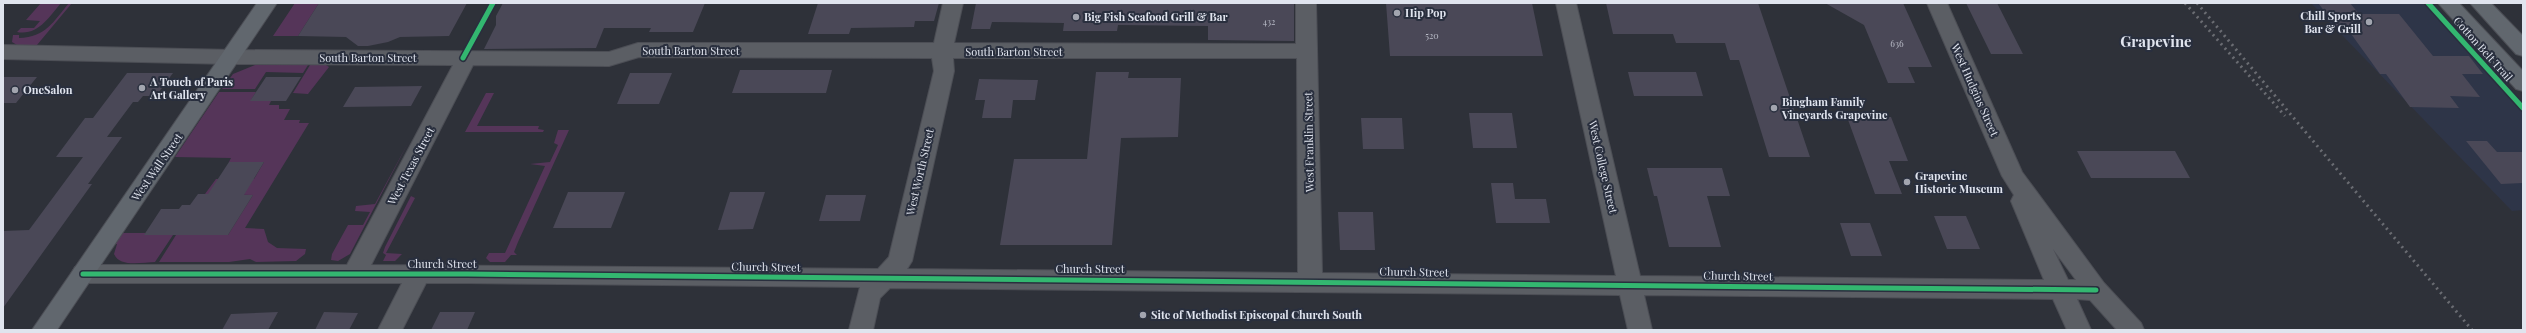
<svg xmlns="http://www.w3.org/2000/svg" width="2526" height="333" viewBox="0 0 2526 333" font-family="'Playfair Display',serif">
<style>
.built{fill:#2e3548}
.green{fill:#553559}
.building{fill:#4a4857}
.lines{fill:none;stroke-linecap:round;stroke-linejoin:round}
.street-casing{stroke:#4c4e55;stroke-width:2}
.secondary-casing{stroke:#4c4e55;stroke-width:2}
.street{fill:#5b5e64;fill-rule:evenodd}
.secondary{fill:#61676e;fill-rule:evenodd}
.rail{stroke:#6a6c72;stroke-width:3;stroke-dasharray:2 4;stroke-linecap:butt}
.cycleway-casing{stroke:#292f3e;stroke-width:8}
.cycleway{stroke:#33b770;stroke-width:5}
.poi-dot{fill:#a2a5af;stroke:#292f3e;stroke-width:1.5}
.labels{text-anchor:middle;stroke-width:4;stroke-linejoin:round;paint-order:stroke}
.number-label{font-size:9px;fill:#babdc8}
.poi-label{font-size:11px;font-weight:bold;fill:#e0e4ee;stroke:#292f3e;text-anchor:start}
.street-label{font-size:11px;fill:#e0e4ee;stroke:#292f3e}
.district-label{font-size:15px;font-weight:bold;fill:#e0e4ee;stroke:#292f3e}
</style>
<rect width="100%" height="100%" fill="#2e3139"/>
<path class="built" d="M2311,3h113l99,108v99l-11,1z"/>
<path class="green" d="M41,3h20c-12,14 -23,33 -44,29l4,-4h13l6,-7 -14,-1z
M69,3h3l-35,42h-20l-5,-3 1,-7h6v3c27,-1 34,-16 50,-35z
M295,3h24l-21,33h-25z
M255,65h53l-5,8 -37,-1 -11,17h-33l11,-15z
M310,65h16l3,2 -21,27 -15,-1z
M219,92h37l-5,8 20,1 -2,4h10v4h11l-6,11h16l-1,3h10l-64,105 19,1 4,13 9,6 29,1 -1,5 -9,7 -40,1 -6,-3 -21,3h-70l17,-27h52l25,-40 -48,-1 11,-15h38l10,-17h-35l2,-4 -56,-1z
M486,93h8l-17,33h62l-1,3 6,1 -1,2h-78z
M558,130h11l-51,112 -4,10 3,3h-6l-6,7h-15l-4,-4 3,-5h16l40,-87 -15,-2 20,-2 8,-17 -4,-2z
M409,141l-59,113 -12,7 -7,-1 1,-6 16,-29h15l7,-13 -15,-1 1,-5 19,-2z
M411,196l4,2 -29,55 16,1 -7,7h-12l3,-6 -3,-2 2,-6z
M123,233h22v2h28l-18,27c-12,0 -35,6 -41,-8l3,-10h-2z"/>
<path class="building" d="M319,3h148l-18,33 -49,1 -12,5 -20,4h-10l-12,-9 -48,-1z
M503,3h202l-12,29h-44l2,-4h-47l-8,20 -112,1 12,-24v-9z
M818,3h121l-5,18h-19l-1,6 -63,1 -2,6h-41z
M976,3h318v38l-86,-1v-14l-90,-1 -1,6h-54l1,-8 -72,-1 -2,7h-19z
M1386,3h146l11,53h-153z
M1606,3h152l52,154h-41l-30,-97h-9l-5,-17h-49l-3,-9h-60z
M1825,3h78l29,64h-24l7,16h-27l-24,-58z
M1966,3h31l26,51h-32z
M2318,3h32l9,11h40l34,42h36l14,18h-21l18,23 -30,-1 9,12 -49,-1 -24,-33h-6l-31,-43h-9z
M740,70h92l-6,23h-94z
M1096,72h33l-1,6h53l-3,59 -57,1 -9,107h-112l14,-86h73z
M1628,72h68l7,24h-69z
M127,73h46l-17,23h-13l-5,6h-5l-26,35h15l-34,47h4l-89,124v-77l26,-1 54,-73h-27l29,-39h8z
M630,73h42l-13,31h-42z
M3,77h34l-21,26h-13z
M266,77h35l-15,24h-36z
M979,79l59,1 -3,20h-22l-2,18h-29l3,-18h-10z
M422,86l-11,20 -68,1 12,-20z
M1469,113h43l5,35h-44z
M1847,117h44l17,44h-19l13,33h-27z
M1361,118h41l2,31h-41z
M2466,141h21l10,11h26v31l-22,1z
M2077,151h98l15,27h-99z
M229,162h35l-20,33h9l-25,40h-84l17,-26h18l3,-4h8l8,-11h10z
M1647,168h75l8,28h-23l14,51h-52l-12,-51h-3z
M1491,183h22l2,16h31l4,24h-54z
M568,192h57l-14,36h-58z
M730,192h35l-12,37 -35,1z
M826,195h40l-6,26h-41z
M1338,212h35l2,38h-35z
M1934,216h32l14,33h-33z
M1840,223h30l12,33h-31z
M278,312l-10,18h-46l9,-16z
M324,312l34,1 -9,17h-34z
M440,312h35l-8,18h-36z"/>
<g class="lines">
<g class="street-casing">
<path id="street" d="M943,3h20l-9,40 342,1v-41h20l6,270 294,3 -60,-273h20l64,273 404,4 -33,-79 3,-6 -12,-19 -75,-173h20l75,169 82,111 37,40 3,7h-27l-27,-30 -13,-1 14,31h-24l-14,-31 -409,-4 8,35h-24l-8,-35 -730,-7 -10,10 -7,32h-24l11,-43 -393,-4h-41l-24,47h-24l24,-47h-319l-8,-2 -4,-7 4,-7 8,-2h264l106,-200 -221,-1 -229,-5v-14l229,5 377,2 29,-9h296zM639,57l293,1 2,13 -45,186 -11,12 -507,-4 102,-200 136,1zM953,58h344l1,215 -391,-4 5,-8 42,-190zM2053,249l23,31h-8z"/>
</g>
<g class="secondary-casing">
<path id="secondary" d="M257,3h20l-220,327h-25z
M2438,3h21l64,68v20l-7,-2z
M2470,3h21l32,33v20l-7,-2z"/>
</g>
<use href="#street" class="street"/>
<use href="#secondary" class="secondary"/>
<path class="rail" d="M2185,3l100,113
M2197,3l275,327"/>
<g class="cycleway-casing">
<path id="cycleway" d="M2428,3l95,105
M463,58l30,-55
M83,274h384l1629,16"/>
</g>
<use href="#cycleway" class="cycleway"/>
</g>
<g class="poi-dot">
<circle cx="1397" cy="13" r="4"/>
<circle cx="1076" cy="17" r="4"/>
<circle cx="2369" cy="22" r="4"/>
<circle cx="142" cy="88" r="4"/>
<circle cx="15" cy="90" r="4"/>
<circle cx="1774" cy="108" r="4"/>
<circle cx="1907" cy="182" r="4"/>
<circle cx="1143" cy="315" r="4"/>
</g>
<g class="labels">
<g class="number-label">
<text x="1269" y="25">432</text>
<text x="1432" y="39">520</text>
<text x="1897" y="47">636</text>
</g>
<g class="poi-label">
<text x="1405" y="17">Hip Pop</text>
<text x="2361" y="20" text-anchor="end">Chill Sports<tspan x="2361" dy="13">Bar &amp; Grill</tspan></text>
<text x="1084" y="21">Big Fish Seafood Grill &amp; Bar</text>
<text x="150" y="86">A Touch of Paris<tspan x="150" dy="13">Art Gallery</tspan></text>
<text x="23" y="94">OneSalon</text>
<text x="1782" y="106">Bingham Family<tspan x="1782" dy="13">Vineyards Grapevine</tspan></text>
<text x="1915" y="180">Grapevine<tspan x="1915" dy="13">Historic Museum</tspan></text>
<text x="1151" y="319">Site of Methodist Episcopal Church South</text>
</g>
<g class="street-label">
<text transform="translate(2483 49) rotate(48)" y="4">Cotton Belt Trail</text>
<text x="691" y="55">South Barton Street</text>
<text x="1014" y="56">South Barton Street</text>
<text x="368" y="62">South Barton Street</text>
<text transform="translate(1975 90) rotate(66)" y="4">West Hudgins Street</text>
<text transform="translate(1309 142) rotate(-91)" y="4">West Franklin Street</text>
<text transform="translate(411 166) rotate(-62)" y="4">West Texas Street</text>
<text transform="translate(157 167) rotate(-55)" y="4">West Wall Street</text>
<text transform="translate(1603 167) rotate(77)" y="4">West College Street</text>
<text transform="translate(920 172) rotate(-77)" y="4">West Worth Street</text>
<text x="442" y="268">Church Street</text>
<text transform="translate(766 267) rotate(1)" y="4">Church Street</text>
<text x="1090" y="273">Church Street</text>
<text transform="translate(1414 272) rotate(1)" y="4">Church Street</text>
<text transform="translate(1738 276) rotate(1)" y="4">Church Street</text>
</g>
<g class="district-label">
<text x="2156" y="47">Grapevine</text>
</g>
</g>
<rect width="2526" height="333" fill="none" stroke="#e0e4ee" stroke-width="8"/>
</svg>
